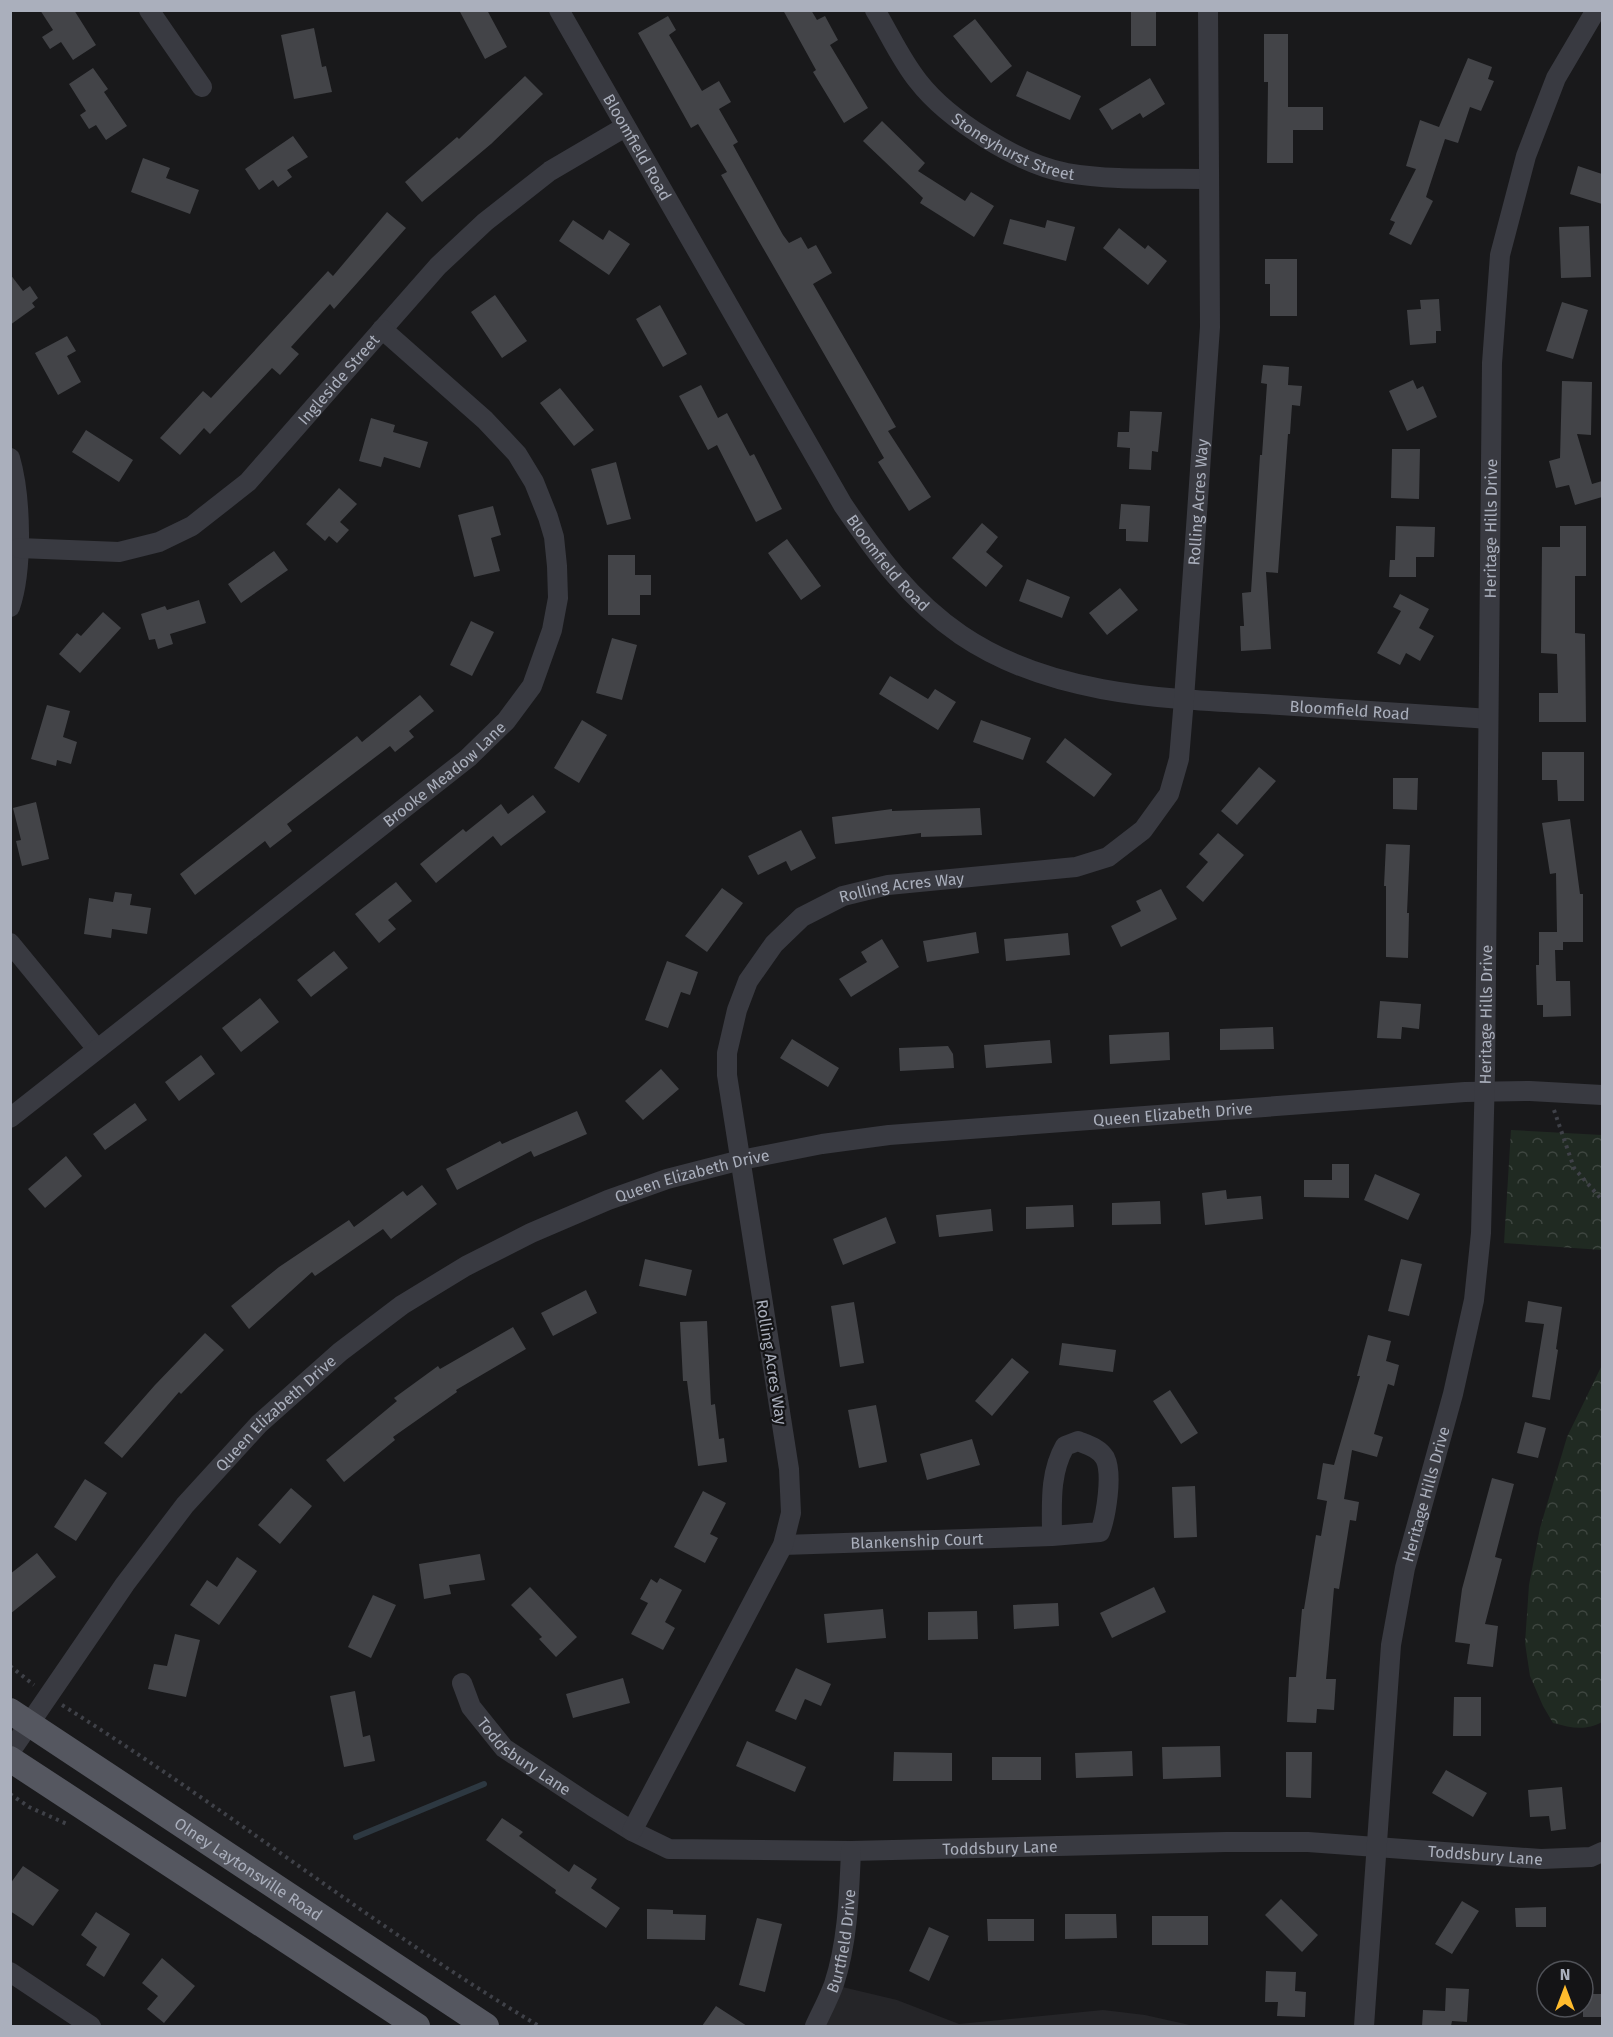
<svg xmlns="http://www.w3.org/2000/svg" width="1613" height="2037" viewBox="0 0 1613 2037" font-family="'Fira Sans',sans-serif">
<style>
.built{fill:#252528}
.forest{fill:url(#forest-crowns)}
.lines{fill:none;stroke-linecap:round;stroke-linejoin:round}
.stream{stroke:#2d3841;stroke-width:6}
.building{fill:#434448}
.path{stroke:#3f4148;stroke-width:4;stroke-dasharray:3 4.5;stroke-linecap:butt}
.minor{stroke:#393a41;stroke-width:20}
.major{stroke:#555760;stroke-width:26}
.labels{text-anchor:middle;stroke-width:4.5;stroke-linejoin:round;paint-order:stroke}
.street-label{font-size:16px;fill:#aaafbc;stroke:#141416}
</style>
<defs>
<pattern id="forest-crowns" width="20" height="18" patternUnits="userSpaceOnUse" patternTransform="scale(1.5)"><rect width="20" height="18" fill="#202a22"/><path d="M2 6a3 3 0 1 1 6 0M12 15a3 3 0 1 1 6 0" fill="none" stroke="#3e4640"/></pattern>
</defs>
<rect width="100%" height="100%" fill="#19191b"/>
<path class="built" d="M834,1985l63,15 62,24 144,-14 42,5 49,11h-379z"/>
<path class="forest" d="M1511,1130l91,5v115l-98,-7z
M1602,1365v357c-17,9 -30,6 -49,1l-10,-17 -13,-30 -5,-33 4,-58 11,-57 27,-91z"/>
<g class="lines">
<path class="stream" d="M356,1837l128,-53"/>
</g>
<path class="building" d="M40,10h34l22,35 -23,15 -12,-18 -11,7 -8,-12 11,-7z
M459,10h28l20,37 -22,12z
M783,10h28l6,10 8,-4 13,24 -8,5 38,63 -24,15 -31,-51 3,-2z
M1131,10h25v36h-25z
M668,16l8,14 -7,5 33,56 17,-10 12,21 -12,7 19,33 -5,3 50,90 6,8 12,-6 7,12 8,-4 16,28 -19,11 83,143 -8,4 43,66 -22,14 -31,-49 6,-4 -163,-283 6,-3 -29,-48 -7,4 -53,-95z
M975,19l37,47 -21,17 -38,-47z
M314,28l8,39 4,-1 6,26 -38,7 -13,-64z
M1264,34h24v73h35v23h-30v33h-26l1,-81h-4z
M1468,58l24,9 -4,12 6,2 -13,30 -11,-4 -12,36 -13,-4 -19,58 7,4 -22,44 -22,-11 6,-12 -5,-2 26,-51 -10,-3 14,-46 19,7z
M93,68l15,21 -4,3 23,34 -21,14 -10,-15 -7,4 -9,-14 6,-4 -17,-27z
M1027,71l54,25 -11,24 -54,-24z
M525,76l18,18 -52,50 -69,58 -17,-20 52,-45 2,2z
M1150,78l15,26 -22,14 -3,-5 -28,17 -13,-21z
M882,121l43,42 -7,8 47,30 6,-9 23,14 -20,31 -54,-34 3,-5 -60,-57z
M293,136l15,21 -21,13 5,7 -14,10 -5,-7 -14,10 -14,-21z
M143,158l27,10 -4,10 33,12 -9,24 -59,-22z
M1578,166l24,8v30l-32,-10z
M387,212l19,16 -72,81 -4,-5 -39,43 8,7 -19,21 -8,-7 -62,66 -6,-6 -24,27 -20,-17 43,-47 8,7 117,-127 5,5z
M1010,219l35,9 2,-8 28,7 -9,34 -63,-17z
M573,220l30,20 6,-10 21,14 -21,31 -50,-34z
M1589,226l2,51 -30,1 -2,-51z
M1119,228l26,21 3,-4 19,16 -19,24 -45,-37z
M1265,259h32v57h-27v-32h-5z
M10,274l13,17 7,-5 8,12 -6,5 3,4 -25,18z
M495,295l32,46 -25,17 -31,-46z
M1439,299l2,32h-5v12l-26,2 -3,-35 14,-1 -1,-9z
M1562,302l26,8 -15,49 -27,-8z
M660,305l27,49 -24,13 -27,-48z
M67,336l9,15 -9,5 14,26 -23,13 -23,-42z
M1263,365l26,2 -1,18 14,1 -2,20 -8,-1 -2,29h-2l-10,139 -12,-1 5,77 -30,2 -1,-25h4l-2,-33 9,-1 9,-137h2l5,-71 -6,-1z
M1413,380l4,9 6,-3 14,31 -30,14 -18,-40z
M1562,381l30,1 -1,53 -14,-1 15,50 10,-3v16l-27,8 -6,-20 -13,3 -7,-27 11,-3z
M701,385l17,33 9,-5 23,43 4,-2 28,55 -26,13 -39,-77 -9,5 -29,-54z
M560,388l34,42 -20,16 -34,-43z
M1130,411l32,1 -4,40 -6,-1 -1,19 -22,-1 1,-21 -13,-1 1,-15h11z
M371,418l24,7 -2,7 35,10 -8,26 -36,-11 -3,10 -22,-6z
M86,430l47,30 -14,22 -47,-30z
M1392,449h28l-1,50 -28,-1z
M616,462l15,57 -24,6 -16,-56z
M339,488l18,16 -17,18 9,8 -12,13 -8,-7 -4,5 -19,-17z
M1121,504l29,2 -2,36 -22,-1v-12h-7z
M493,506l8,29 -10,3 9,33 -26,6 -16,-62z
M982,523l16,14 -12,15 17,14 -17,21 -34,-29z
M1396,526l39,1 -1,30h-18v20h-27l1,-17h5z
M1560,526h26v50h-11v57l10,1 1,88h-47v-29h19l-1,-39 -16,-1 1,-106h18z
M787,539l34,47 -20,14 -33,-47z
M274,551l14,19 -47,33 -13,-19z
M608,555h27v20h16v20h-11v20h-32z
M1027,579l43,18 -8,21 -43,-17z
M1120,588l18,22 -31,25 -18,-22z
M1400,594l29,15 -10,19 15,8 -14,25 -14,-8 -6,12 -23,-12 24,-42 -8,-4z
M199,600l7,23 -36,11 3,10 -15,5 -3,-10 -6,1 -8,-26 24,-8 2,4z
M103,612l18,16 -41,45 -21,-19 18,-21 4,3z
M471,621l23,11 -22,44 -22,-11z
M612,638l25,7 -15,55 -26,-7z
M890,676l38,23 7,-10 21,13 -18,28 -59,-36z
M420,695l14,16 -25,20 5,6 -19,15 -5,-6 -103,78 5,7 -22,17 -5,-7 -70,54 -15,-21 177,-138 5,6z
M47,705l23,6 -7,26 14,5 -6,22 -14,-4 -1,6 -25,-7z
M582,720l25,15 -28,48 -25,-15z
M981,720l50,18 -8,22 -50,-18z
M1065,738l47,36 -18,23 -48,-35z
M1542,752h42v49h-26l-1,-21h-15z
M1259,767l17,14 -39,44 -16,-14z
M1393,778h25l-1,32 -24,-1z
M533,795l13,17 -45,34 -8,-10 -57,47 -16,-19 43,-35 3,3 35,-28 7,10z
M36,802l13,57 -27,7 -6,-25 5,-1 -8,-32z
M980,808l2,27 -61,2v-4l-86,11 -3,-27 60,-8v2z
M1570,819l10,75h3v48h-20v8h-8l1,31h14l1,35 -28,1v-12h-6l-1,-40h3v-33h18l-1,-59 -6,1 -8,-51z
M801,830l15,28 -25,13 -5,-10 -28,14 -10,-19z
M1218,833l26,22 -41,47 -17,-15 22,-25 -9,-8z
M1386,844l24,1 -3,68h2l-1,45 -22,-1v-71h-2z
M396,882l16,19 -24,19 8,9 -17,14 -24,-29z
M722,888l21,15 -36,49 -22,-16z
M1161,889l16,30 -56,28 -10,-21 30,-15 -5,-10z
M115,892l17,2 -2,11 21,3 -4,26 -35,-5 -1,9 -27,-4 5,-36 24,4z
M976,932l3,21 -52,9 -4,-21z
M1068,933l2,22 -64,6 -2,-22z
M882,939l17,28 -48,30 -12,-18 28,-17 -6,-10z
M334,951l14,17 -37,29 -14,-17z
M667,961l31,11 -8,23 -9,-3 -13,36 -23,-8z
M260,998l19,24 -38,30 -19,-24z
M1380,1001l41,3 -2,25 -17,-2 -1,12 -24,-1z
M1273,1027l1,22 -54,1v-21z
M1169,1032l1,28 -60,4 -1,-29z
M792,1039l47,29 -11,19 -48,-29z
M1050,1040l2,23 -66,5 -2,-23z
M948,1046l5,8 1,14 -54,3 -1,-23z
M201,1055l14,19 -36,27 -14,-19z
M661,1069l18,20 -36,31 -18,-19z
M135,1103l12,17 -42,30 -12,-16z
M577,1111l10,23 -53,23 -3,-6 -74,39 -11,-21 54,-28 2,3z
M66,1156l16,20 -37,32 -17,-19z
M1332,1164h17v34l-45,-1v-17h28z
M1375,1174l45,20 -12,26 -44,-20z
M422,1185l15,19 -46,35 -8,-10 -68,47 -3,-4 -63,57 -18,-23 48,-39 70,-47 5,7 49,-36 4,5z
M1226,1190l1,9 34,-3 2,23 -58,6 -3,-32z
M1160,1201l1,23 -49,1v-22z
M1073,1205l1,22 -48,2v-22z
M991,1209l2,22 -54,6 -3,-22z
M886,1217l10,26 -53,22 -10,-26z
M645,1259l47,11 -6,26 -47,-10z
M1401,1259l21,5 -13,52 -21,-5z
M586,1290l11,23 -44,23 -12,-23z
M1528,1301l34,6 -6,42 2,1 -8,50 -18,-3 12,-73 -19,-2z
M854,1302l10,61 -24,4 -9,-61z
M707,1321l4,84 4,-1 4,35 5,-1 3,24 -29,4 -11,-85h-4l-3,-59z
M513,1327l13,22 -70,41 1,2 -64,45 2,3 -51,42 -18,-22 71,-59 -3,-3 44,-32 2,3z
M205,1333l19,17 -43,44 -2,-2 -57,66 -18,-15 51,-58z
M1368,1335l23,6 -5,20 13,4 -5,21 -6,-2 -14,50 9,3 -6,20 -25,-7 -8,49 15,3 -3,19 -6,-1 -11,69 -5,-1 -8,91h10l-2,31 -17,-1 -1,14 -29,-1 2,-45h7l6,-68h2l12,-74 5,1 6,-35 -10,-2 6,-36 11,2 26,-89h-3z
M1062,1343l54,7 -3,22 -54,-7z
M1012,1358l17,14 -37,44 -17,-15z
M1170,1390l28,43 -17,11 -28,-43z
M876,1405l11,57 -28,6 -11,-58z
M1525,1422l21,6 -8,30 -21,-5z
M972,1439l8,26 -53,15 -7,-26z
M1492,1478l22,6 -19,73 7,2 -17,65 13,2 -5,41 -26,-3 3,-20 -15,-2 7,-53z
M85,1479l22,14 -31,48 -22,-14z
M1195,1486l2,51 -23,1 -2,-51z
M291,1488l21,18 -32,38 -22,-19z
M703,1491l23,12 -16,31 8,4 -13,25 -31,-16z
M37,1553l19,24 -46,37v-40z
M480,1554l5,26 -36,5 2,9 -27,5 -5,-35z
M237,1557l20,14 -38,54 -29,-20 17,-25 10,7z
M660,1578l22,12 -17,32 10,6 -12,22 -32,-16 17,-31 -8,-4 11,-20 6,4z
M530,1587l47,50 -21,20 -17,-18 3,-2 -31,-32z
M1154,1587l12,25 -54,26 -12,-25z
M373,1595l23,10 -25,53 -23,-11z
M1058,1603l1,23 -45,3 -1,-24z
M883,1609l3,29 -59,5 -3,-29z
M977,1611l1,28 -50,1v-28z
M175,1634l25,6 -14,57 -38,-8 6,-25 13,2z
M796,1668l35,16 -10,22 -16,-7 -9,21 -21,-9z
M623,1678l7,25 -57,15 -7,-24z
M355,1691l8,46 7,-2 5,26 -31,6 -14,-71z
M1454,1697h27v39h-28z
M747,1741l59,26 -11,25 -59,-26z
M1220,1746l1,31 -58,2 -1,-32z
M1132,1751l1,25 -57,2 -1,-25z
M894,1752l58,1v28h-59z
M1286,1752h26l-1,46 -25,-1z
M992,1757h49v23h-49z
M1446,1770l41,23 -14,24 -41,-24z
M1562,1787l4,42 -15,2 -2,-15 -19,1 -2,-27z
M502,1818l21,14 -4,4 50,36 5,-8 23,15 -6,9 29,20 -14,20 -51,-35 1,-3 -70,-50z
M23,1866l36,24 -26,36 -23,-15v-27z
M1281,1899l37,36 -16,17 -37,-37z
M1462,1901l17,10 -27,43 -17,-10z
M1546,1907v20h-30l-1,-19z
M647,1909l26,1v4l33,1 -1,25 -58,-1z
M96,1912l34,22 -26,43 -18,-12 11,-18 -16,-12z
M1065,1914h51l1,24 -52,1z
M1152,1916h56v29h-56z
M757,1918l25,6 -17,68 -26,-7z
M987,1919h47v22h-46z
M929,1927l20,9 -20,45 -20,-10z
M162,1958l33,28 -31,37 -17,-14 11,-13 -16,-13z
M1266,1971l30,1 -1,19 11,1 -1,25 -28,-1 1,-14h-13z
M1446,1988l23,1 -2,33 -15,-1 -1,5h-29l1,-16 22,1z
M1583,1994h19v23h-19z
M716,2006l31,20h-45z"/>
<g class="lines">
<path class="path" d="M1554,1110l20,58 28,32
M10,1666l24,19
M62,1705c163,102 313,223 477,321
M10,1794l19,13 38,17"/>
<g class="minor">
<path d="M149,10l53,77"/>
<path id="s1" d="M559,10l284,495c35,51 67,95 118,130 93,63 212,64 319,70 70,5 139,9 208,14"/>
<path id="s2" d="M875,10c14,23 26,50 43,71 30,39 101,83 149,92 46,8 95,5 142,6"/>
<path d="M10,458c11,38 13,111 0,149"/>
<path id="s3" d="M19,548l100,4 40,-10 33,-16 56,-44 190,-216 47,-44 65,-51 75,-44"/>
<path d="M10,943l87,106"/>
<path id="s4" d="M10,1118l458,-360 38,-37 26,-35 20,-56 6,-32 -1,-32 -3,-29 -6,-20 -14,-35 -17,-28 -32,-34 -103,-91"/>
<path id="s5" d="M783,1545l269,-9 48,-4c6,-16 13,-58 5,-74 -6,-10 -17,-13 -27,-17l-13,5c-16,28 -13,59 -13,90"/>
<path id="s6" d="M462,1683l9,24 33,41 88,58 40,25 37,18 182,2 375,-9h82l233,17 50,-2 11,-5"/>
<path id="s7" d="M10,1752l115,-168 60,-79 74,-81 81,-72 62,-47 64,-39 65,-33 77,-33 59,-21 74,-19 81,-16 67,-9 576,-43 65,-1 72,4"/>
<path id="s8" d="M632,1831l151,-286 8,-32 -2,-44 -62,-394v-22l10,-43 11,-29 26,-37 28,-27 41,-21 45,-11 188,-18 32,-10 35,-27 26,-36 10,-35 5,-60 26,-372 -2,-317"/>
<path d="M10,1972l81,54"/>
<path id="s9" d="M815,2026c6,-13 14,-28 19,-42 14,-43 15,-89 17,-133"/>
<path id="s10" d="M1364,2026l27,-381 14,-77 48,-174 21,-94 7,-67 4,-160 7,-710 8,-108 26,-99 30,-78 40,-68"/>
</g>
<g class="major">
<path id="s11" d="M10,1711l476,315"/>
<path d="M10,1759l407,267"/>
</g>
</g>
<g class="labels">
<g class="street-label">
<text dy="6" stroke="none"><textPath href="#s2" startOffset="201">Stoneyhurst Street</textPath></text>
<text dy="6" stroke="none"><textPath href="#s1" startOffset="158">Bloomfield Road</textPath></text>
<text dy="6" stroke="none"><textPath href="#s3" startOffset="386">Ingleside Street</textPath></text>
<text dy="6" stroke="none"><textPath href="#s8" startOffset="1678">Rolling Acres Way</textPath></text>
<text dy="6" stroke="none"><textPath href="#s10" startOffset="1509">Heritage Hills Drive</textPath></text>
<text dy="6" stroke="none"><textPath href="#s1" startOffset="644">Bloomfield Road</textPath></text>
<text dy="6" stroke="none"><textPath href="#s1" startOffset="1148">Bloomfield Road</textPath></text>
<text dy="6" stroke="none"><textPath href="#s4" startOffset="554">Brooke Meadow Lane</textPath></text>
<text dy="6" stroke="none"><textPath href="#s8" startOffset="1086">Rolling Acres Way</textPath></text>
<text dy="6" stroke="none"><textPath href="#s10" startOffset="1023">Heritage Hills Drive</textPath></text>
<text dy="6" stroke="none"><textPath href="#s7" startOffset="1404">Queen Elizabeth Drive</textPath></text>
<text dy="6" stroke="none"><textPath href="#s7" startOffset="918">Queen Elizabeth Drive</textPath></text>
<text transform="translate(772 1362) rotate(81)" y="6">Rolling Acres Way</text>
<text dy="6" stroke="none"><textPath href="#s7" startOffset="432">Queen Elizabeth Drive</textPath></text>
<text dy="6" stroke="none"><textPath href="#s10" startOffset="537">Heritage Hills Drive</textPath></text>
<text dy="6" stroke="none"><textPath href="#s5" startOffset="134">Blankenship Court</textPath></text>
<text dy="6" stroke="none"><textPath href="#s6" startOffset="99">Toddsbury Lane</textPath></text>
<text dy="6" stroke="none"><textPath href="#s6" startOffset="603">Toddsbury Lane</textPath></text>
<text dy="6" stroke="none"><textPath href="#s6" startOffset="1089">Toddsbury Lane</textPath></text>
<text dy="6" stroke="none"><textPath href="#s11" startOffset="286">Olney Laytonsville Road</textPath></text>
<text dy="6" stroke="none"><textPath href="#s9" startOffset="90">Burtfield Drive</textPath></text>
</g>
</g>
<rect width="1613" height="2037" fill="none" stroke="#aaafbc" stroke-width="24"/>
<g transform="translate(1565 1989)"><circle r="28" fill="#141416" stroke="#505258" stroke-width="1.5"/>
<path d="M0-4.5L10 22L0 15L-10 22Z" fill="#ffbc2d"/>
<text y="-9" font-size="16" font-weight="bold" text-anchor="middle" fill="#aaafbc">N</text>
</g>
</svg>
